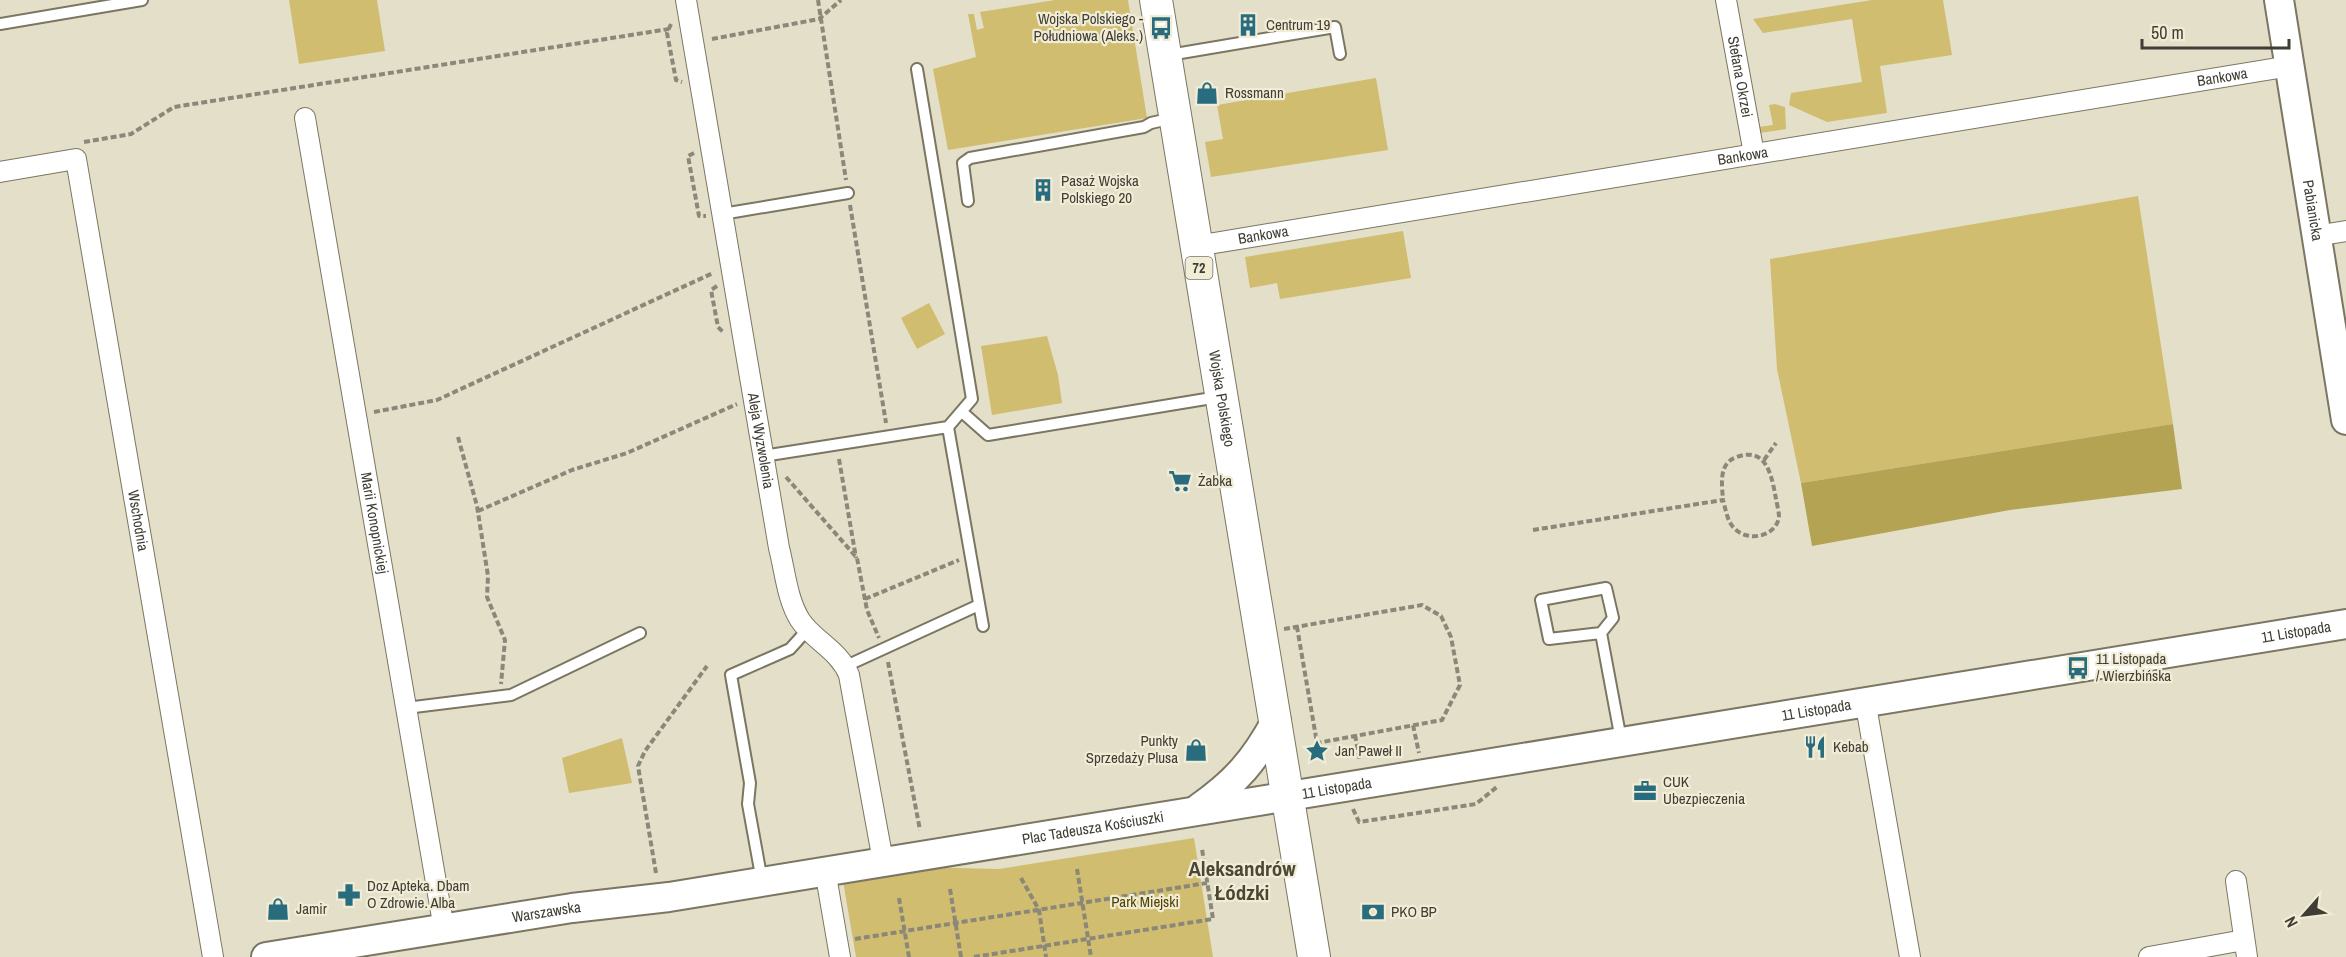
<svg xmlns="http://www.w3.org/2000/svg" width="2346" height="957" viewBox="0 0 2346 957" font-family="'Archivo Narrow',sans-serif">
<style>
.green{fill:#d0bd70}
.forest{fill:#b5a354}
.lines{fill:none;stroke-linecap:round;stroke-linejoin:round}
.lane-casing{stroke:#7a7662;stroke-width:14}
.street-casing{stroke:#7a7662;stroke-width:22}
.secondary-casing{stroke:#7a7662;stroke-width:32}
.primary-casing{stroke:#7a7662;stroke-width:34}
.path{stroke:#8b8879;stroke-width:4;stroke-dasharray:6 3;stroke-linecap:butt}
.lane{stroke:#fff;stroke-width:10}
.street{stroke:#fff;stroke-width:20}
.secondary{stroke:#fff;stroke-width:28}
.primary{stroke:#fff;stroke-width:32}
.labels{text-anchor:middle;stroke-width:4.5;stroke-linejoin:round;paint-order:stroke}
.shield{fill:#f1ecd6;stroke:#747265;stroke-width:1.5}
.shield-label{font-size:14px;font-weight:bold;fill:#3f3d34}
.poi-label{font-size:15px;fill:#3f3d34;stroke:#f1ecd6;text-anchor:start}
.street-label{font-size:15px;fill:#3f3d34;stroke:#f1ecd6}
.park-label{font-size:15px;fill:#4f4200;stroke:#f1ecd6}
.district-label{font-size:21px;font-weight:bold;fill:#4b4735;stroke:#f1ecd6}
</style>
<rect width="100%" height="100%" fill="#e4dfc9"/>
<path class="green" d="M289,0h88l8,51 -86,13z
M1055,0h73l19,118 -199,32 -15,-81 43,-12 -8,-43h6l3,16 7,-2 -4,-16z
M1872,0h71l9,55 -72,11 7,47 -60,9 -38,-17 2,-12 71,-11 -10,-63 -89,14 -10,-14z
M1376,78l12,72 -177,27 -6,-35 18,-3 -6,-34z
M1775,104l10,3 1,22 -26,4 -1,-6 14,-2 -4,-20z
M2138,196l35,228 -372,59 -24,-114 -7,-110z
M1403,231l8,47 -131,21 -3,-16 -27,5 -5,-31z
M929,303l16,31 -28,15 -16,-31z
M1047,336l11,39 4,28 -70,12 -11,-69z
M622,738l10,45 -63,10 -7,-35z
M1194,838l19,119h-357l-13,-76 73,-14 83,2z"/>
<path class="forest" d="M2173,424l9,65 -172,21 -198,36 -11,-63z"/>
<g class="lines">
<g class="lane-casing">
<path id="lane" d="M0,24l142,-24
M1169,55l166,-28 5,27
M917,69l55,330 -24,28
M968,201l-5,-38 7,-5 174,-31 7,-4 22,-5
M722,214l126,-21
M962,412l26,23 230,-38
M763,456l185,-29 35,199
M1601,633l12,-15 -7,-30 -65,12 8,39 52,-6 20,107
M846,666l133,-61
M406,708l105,-13 129,-62
M762,881l-14,-77 2,-21 -19,-108 59,-26 18,-20"/>
</g>
<g class="street-casing">
<g id="street">
<path id="s1" d="M686,0l93,548c6,23 8,51 21,72 14,21 39,30 49,55l34,186"/>
<path id="s2" d="M1726,0l28,154"/>
<path id="s3" d="M305,118l139,811"/>
<path id="s4" d="M0,172l76,-13 137,798"/>
<path d="M2315,236l31,-5"/>
<path id="s5" d="M1196,246l1094,-180"/>
<path d="M1865,700l45,257"/>
<path d="M825,870l15,87"/>
<path d="M2236,881l11,76"/>
<path d="M2149,957l95,-17"/>
</g>
</g>
<g class="secondary-casing">
<g id="secondary">
<path id="s6" d="M2279,0l67,420"/>
<path d="M1199,808c37,-26 56,-48 77,-87"/>
<path id="s7" d="M266,957l306,-49 97,-11 1677,-273"/>
</g>
</g>
<g class="primary-casing">
<g id="primary">
<path id="s8" d="M1156,0l158,957"/>
</g>
</g>
<path class="path" d="M818,0l28,180
M671,24l-4,9 9,47 6,2
M712,39l107,-20 22,-19
M84,142l47,-8 43,-27 495,-78
M694,153l-6,3 11,60h7
M850,205l36,218
M717,286l-6,4 7,37 6,6
M374,412l63,-12 276,-127
M458,437l19,69 11,70 -1,21 18,43 -4,44
M839,459l17,99
M1764,460l12,-17
M786,477l71,81 10,52 12,28
M478,511l94,-41 55,-17 110,-49
M1533,530l190,-30c3,10 4,22 12,29 13,13 41,8 44,-12 0,-5 -2,-13 -3,-18 -4,-22 -9,-53 -39,-42 -19,6 -15,27 -14,43
M865,599l94,-39
M1284,629l138,-24 19,11 10,21 9,48 -18,35 -125,23 -20,-116
M888,662l32,168
M1413,725l6,28
M1355,735l5,26
M1353,809l6,13 117,-18 22,-18
M1077,869l14,88
M656,873l-18,-107 7,-15 62,-85
M1021,878l18,32 7,47
M950,889l11,68
M899,898l10,59
M855,939l352,-56
M974,957l239,-38 -11,-70"/>
<use href="#lane" class="lane"/>
<use href="#street" class="street"/>
<use href="#secondary" class="secondary"/>
<use href="#primary" class="primary"/>
</g>
<defs>
<g id="building-bare" transform="scale(1.8)"><path d="M-4-6H4V6H1V3H-1V6H-4ZM-2.5-4.3h1.7v1.8h-1.7ZM.8-4.3h1.7v1.8H.8ZM-2.5-1h1.7V.8h-1.7ZM.8-1h1.7V.8H.8Z" fill="#296c7e" stroke="#f1ecd6" stroke-width="2.5" paint-order="stroke"/></g>
<g id="bus-bare" transform="scale(1.8)"><path d="M-5-6H5V4H4V6H2V4H-2V6H-4V4H-5ZM-3.5-4V0h7V-4ZM-3.5 1.2v1.5H-2V1.2ZM2 1.2v1.5H3.5V1.2Z" fill="#296c7e" stroke="#f1ecd6" stroke-width="2.5" paint-order="stroke"/></g>
<g id="shop-bare" transform="scale(1.8)"><path d="M-5-2.5h2.3a2.7 3.5 0 0 1 5.4 0H5L5.5 6h-11ZM-1.5-2.5h3a1.5 2.3 0 0 0-3 0Z" fill="#296c7e" stroke="#f1ecd6" stroke-width="2.5" paint-order="stroke"/></g>
<g id="supermarket-bare" transform="scale(1.8)"><path d="M-6-5.5h2.5l.6 2H6L4.5 2H-2.5L-4.4-4H-6ZM-1.5 3.2a1.3 1.3 0 1 0 .1 0ZM3 3.2a1.3 1.3 0 1 0 .1 0Z" fill="#296c7e" stroke="#f1ecd6" stroke-width="2.5" paint-order="stroke"/></g>
<g id="restaurant-bare" transform="scale(1.8)"><path d="M-5-6h1v4h1v-4h1v4h1v-4h1v5L-1.5 .5V6h-2V.5L-5-1ZM5-6V6H3V1.5H1.5Q1.5-4 5-6Z" fill="#296c7e" stroke="#f1ecd6" stroke-width="2.5" paint-order="stroke"/></g>
<g id="sight-bare" transform="scale(1.8)"><path d="M0-6L1.8-2.2L6-1.7L2.9 1.2L3.7 5.4L0 3.3L-3.7 5.4L-2.9 1.2L-6-1.7L-1.8-2.2Z" fill="#296c7e" stroke="#f1ecd6" stroke-width="2.5" paint-order="stroke"/></g>
<g id="office-bare" transform="scale(1.8)"><path d="M-6-3h4V-5.5h4V-3h4V5H-6ZM-1-4.5V-3h2v-1.5ZM-6 0V1H6V0Z" fill="#296c7e" stroke="#f1ecd6" stroke-width="2.5" paint-order="stroke"/></g>
<g id="pharmacy-bare" transform="scale(1.8)"><path d="M-2-6h4v4h4v4h-4v4h-4v-4h-4v-4h4Z" fill="#296c7e" stroke="#f1ecd6" stroke-width="2.5" paint-order="stroke"/></g>
<g id="bank-bare" transform="scale(1.8)"><path d="M-6-4H6V4H-6ZM0-2.3a2.3 2.3 0 1 0 0 4.6a2.3 2.3 0 1 0 0-4.6Z" fill="#296c7e" stroke="#f1ecd6" stroke-width="2.5" paint-order="stroke"/></g>
</defs>
<g fill-rule="evenodd">
<use href="#building-bare" x="1248" y="25"/>
<use href="#bus-bare" x="1161" y="28"/>
<use href="#shop-bare" x="1207" y="93"/>
<use href="#building-bare" x="1043" y="190"/>
<use href="#supermarket-bare" x="1180" y="481"/>
<use href="#bus-bare" x="2078" y="668"/>
<use href="#restaurant-bare" x="1815" y="747"/>
<use href="#shop-bare" x="1196" y="750"/>
<use href="#sight-bare" x="1317" y="751"/>
<use href="#office-bare" x="1645" y="791"/>
<use href="#pharmacy-bare" x="349" y="895"/>
<use href="#shop-bare" x="278" y="909"/>
<use href="#bank-bare" x="1373" y="912"/>
</g>
<g class="labels">
<rect class="shield" x="1185.5" y="257" width="27" height="22" rx="4.5"/>
<g class="shield-label">
<text x="1199" y="273">72</text>
</g>
<g class="poi-label">
<text x="1143" y="24" text-anchor="end">Wojska Polskiego -<tspan x="1143" dy="17">Południowa (Aleks.)</tspan></text>
<text x="1266" y="30">Centrum 19</text>
<text x="1225" y="98">Rossmann</text>
<text x="1061" y="186">Pasaż Wojska<tspan x="1061" dy="17">Polskiego 20</tspan></text>
<text x="1198" y="486">Żabka</text>
<text x="2096" y="664">11 Listopada<tspan x="2096" dy="17">/ Wierzbińska</tspan></text>
<text x="1178" y="746" text-anchor="end">Punkty<tspan x="1178" dy="17">Sprzedaży Plusa</tspan></text>
<text x="1833" y="752">Kebab</text>
<text x="1335" y="756">Jan Paweł II</text>
<text x="1663" y="787">CUK<tspan x="1663" dy="17">Ubezpieczenia</tspan></text>
<text x="367" y="891">Doz Apteka. Dbam<tspan x="367" dy="17">O Zdrowie. Alba</tspan></text>
<text x="296" y="914">Jamir</text>
<text x="1391" y="917">PKO BP</text>
</g>
<g class="street-label">
<text dy="5" stroke="none"><textPath href="#s2" startOffset="78">Stefana Okrzei</textPath></text>
<text dy="5" stroke="none"><textPath href="#s5" startOffset="1040">Bankowa</textPath></text>
<text dy="5" stroke="none"><textPath href="#s5" startOffset="554">Bankowa</textPath></text>
<text dy="5" stroke="none"><textPath href="#s6" startOffset="213">Pabianicka</textPath></text>
<text dy="5" stroke="none"><textPath href="#s5" startOffset="68">Bankowa</textPath></text>
<text dy="5" stroke="none"><textPath href="#s8" startOffset="404">Wojska Polskiego</textPath></text>
<text dy="5" stroke="none"><textPath href="#s1" startOffset="447">Aleja Wyzwolenia</textPath></text>
<text dy="5" stroke="none"><textPath href="#s4" startOffset="444">Wschodnia</textPath></text>
<text dy="5" stroke="none"><textPath href="#s3" startOffset="411">Marii Konopnickiej</textPath></text>
<text dy="5" stroke="none"><textPath href="#s7" startOffset="2056">11 Listopada</textPath></text>
<text dy="5" stroke="none"><textPath href="#s7" startOffset="1570">11 Listopada</textPath></text>
<text dy="5" stroke="none"><textPath href="#s7" startOffset="1084">11 Listopada</textPath></text>
<text dy="5" stroke="none"><textPath href="#s7" startOffset="837">Plac Tadeusza Kościuszki</textPath></text>
<text dy="5" stroke="none"><textPath href="#s7" startOffset="284">Warszawska</textPath></text>
</g>
<g class="park-label">
<text x="1145" y="907">Park Miejski</text>
</g>
<g class="district-label">
<text x="1242" y="876">Aleksandrów<tspan x="1242" dy="24">Łódzki</tspan></text>
</g>
</g>
<g transform="translate(2304 915) rotate(242)" stroke="#f1ecd6" stroke-width="4.5" paint-order="stroke">
<path d="M0-4.5L10 22L0 15L-10 22Z" fill="#3f3d34"/>
<text y="-9" font-size="16" font-weight="bold" text-anchor="middle" fill="#3f3d34">N</text>
</g>
<path d="M2142 39v9h147v-9" fill="none" stroke="#3f3d34" stroke-width="3"/>
<text x="2151" y="39" font-size="18" fill="#3f3d34" stroke="#f1ecd6" stroke-width="4.5" paint-order="stroke">50 m</text>
</svg>
